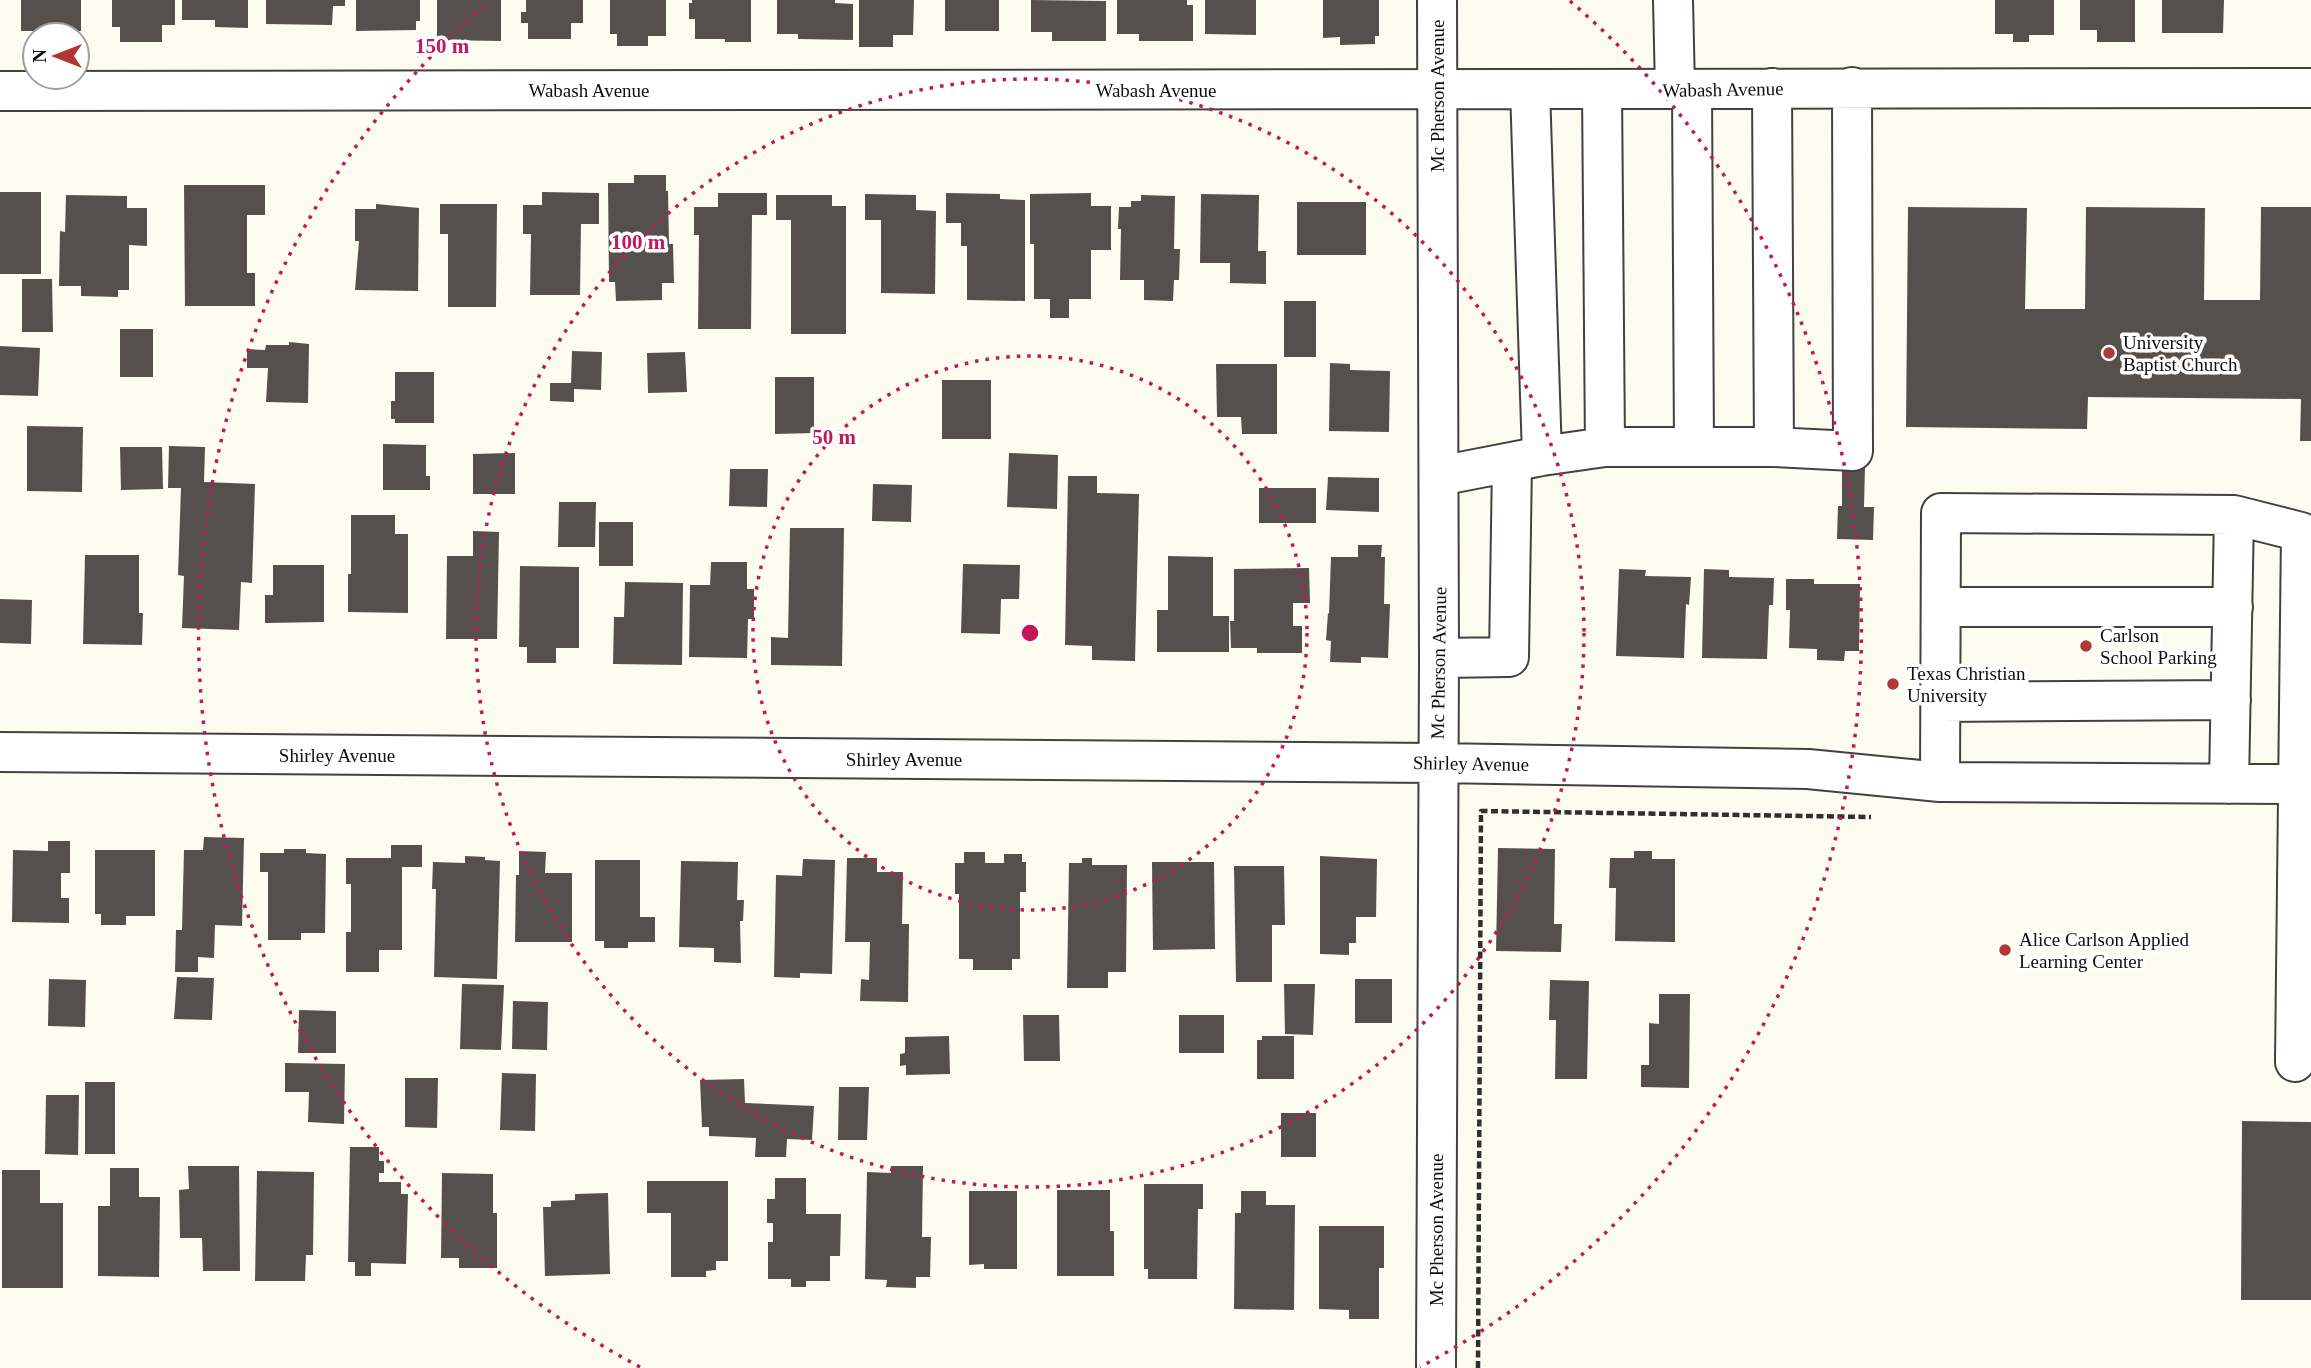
<svg xmlns="http://www.w3.org/2000/svg" width="2311" height="1368" viewBox="0 0 2311 1368" font-family="'Times New Roman',serif">
<style>
.building{fill:#56504c}
.lines{fill:none;stroke-linecap:round;stroke-linejoin:round}
.minor-casing{stroke:#414141;stroke-width:42}
.path{stroke:#303030;stroke-width:4.5;stroke-dasharray:7 3.5;stroke-linecap:butt}
.minor{stroke:#fff;stroke-width:38}
.ring{fill:none;stroke:#c2185b;stroke-width:3.5;stroke-dasharray:3.5 7}
.poi-dot{fill:#af3935;stroke:#fff;stroke-width:2.5}
.labels{text-anchor:middle;stroke-width:7;stroke-linejoin:round;paint-order:stroke}
.street-label{font-size:19px;fill:#0e0e0e;stroke:#fff}
.poi-label{font-size:19px;fill:#0e0e0e;stroke:#fff;text-anchor:start}
.centre{fill:#c2185b;stroke:#fff;stroke-width:3.5}
.ring-label{font-size:21px;text-anchor:middle;font-weight:bold;fill:#c2185b;stroke:#fff;stroke-width:7;stroke-linejoin:round;paint-order:stroke}
</style>
<rect width="100%" height="100%" fill="#fdfcf1"/>
<path class="building" d="M21,0h60v31h-23v4h-22v-4h-15z
M112,0h63v25h-13v17h-42v-15h-8z
M182,0h66v28l-33,-1v-7h-33z
M266,0h79v6h-12l-1,19 -66,-1z
M356,0h64v21h-4v9l-60,1z
M437,0h64v41l-64,-1z
M526,0h57v23h-12v16h-43v-16h-7v-11h5z
M610,0h56v36h-18v10h-31v-12h-7z
M692,0h59v42h-26v-3h-30v-20h-6v-16h3z
M777,0h58v3l18,1v36l-55,-1v-5h-21z
M859,0h55l-1,35h-20v12h-34z
M945,0h54v31h-54z
M1031,0l75,1v40h-54v-9h-21z
M1117,0h70v5h6v36h-54v-7h-22z
M1205,0h51v35l-51,-1z
M1323,0h56v36h-4v8l-35,1v-8l-17,1z
M1995,0h59v35h-25v7h-16v-8h-18z
M2080,0h55v42h-38v-12h-17z
M2162,0h62l-1,33h-61z
M634,175h32v16h2l1,53h4l1,39h-12v17l-46,1 -1,-19h-6l-1,-99h26z
M184,185h81v30h-18v58h8v33h-70z
M0,192h41v82h-41z
M542,192l57,1v31h-18l-1,71h-50l1,-61h-8v-29h19z
M718,193h49v22h-15l-1,114h-53l1,-94h-5v-28h24z
M946,193l54,1v5l25,1v101l-58,-1v-54h-6v-23h-15z
M1091,193v13h20v44h-20v49h-22v19h-19v-19h-16v-55h-4v-50z
M865,194l51,1v15l20,1 -1,83 -54,-1v-73h-16z
M1201,194l58,1 -1,56h8v33l-36,-1v-20h-30z
M66,195l61,1v12h20v38l-18,-1v45h-11v7l-37,-1v-10h-22l1,-55 5,1z
M776,195h56v11h14v128h-55v-114h-15z
M1141,195l34,1 -1,53h6l-1,31h-5l-1,21 -29,-1v-20h-24l1,-51h-3l1,-22h12v-6h10z
M1297,202h69v53h-69z
M376,204l43,4 -1,83 -63,-1 4,-49h-4v-32h21z
M440,204h57l-1,103h-48v-73h-8z
M1908,207l119,1 -2,101h60l1,-102 119,1 -1,92h56l1,-93h50v234h-11l1,-42 -213,-2 -1,32 -181,-2z
M22,279h30l1,53h-31z
M1284,301h32v56h-32z
M120,329h33v48h-33z
M289,342l20,2 -1,59 -42,-1 2,-34h-21v-19l18,1 1,-5h23z
M0,346l40,2 -2,48 -38,-1z
M572,351l30,1 -1,38 -27,-1v13l-24,-1v-18h21z
M685,352l2,40 -39,1 -1,-40z
M1330,363l20,1v6l40,1 -1,61 -60,-1z
M1216,364h61v70h-35l-1,-17h-24z
M395,372h39v51h-39v-4h-4v-18h4z
M775,377h39v56l-39,1z
M942,380h49v59h-49z
M27,426l56,1 -1,65 -55,-1z
M383,444l43,1v31h4v14h-47z
M169,446l36,1 -1,35 51,2 -3,99 -11,-1 -2,48 -57,-2 2,-52 -6,-1 3,-87h-13z
M120,447h42l1,42 -42,1z
M515,453v41h-42v-40z
M1009,453l49,2 -1,54 -50,-2z
M1842,466h23l-1,41h10l-1,33 -36,-1 1,-33h4z
M730,469h38l-1,38 -38,-1z
M1068,476h29v17l42,1 -4,167 -43,-1v-14l-27,-1z
M1328,477l51,1v34l-53,-2z
M873,484l39,1 -1,37 -39,-1z
M1259,488h57v35h-57z
M559,502h37l-1,45h-37z
M351,515h44v19h13v79l-60,-1v-38h3z
M599,522h34v44h-34z
M790,528h54l-2,138 -71,-1v-28l17,1z
M473,531l26,1 -2,107h-51l1,-83h26z
M1358,545h24l-1,12h4l-1,47h6l-2,54 -27,-1v6l-31,-1 1,-21 -5,-1 2,-27 1,1 2,-57h27z
M85,555h54v58h4l-1,32 -59,-1z
M1168,556l45,1v59h16v36h-72v-42h11z
M711,562h36v27h7v30h-6l-1,39 -58,-1 1,-72h20z
M963,564l57,1 -1,34h-18l-1,35 -39,-1z
M273,565h51v57l-59,1v-28h8z
M520,566l59,1v81h-23v15h-29v-16h-8z
M1309,568l1,35h-17v23h9v27h-45v-5h-26l-1,-27h4v-52z
M1619,569l27,1 -1,6 46,1 -2,28 -3,-1 -2,54 -68,-2z
M1704,569l25,1v7l45,1 -1,27h-4l-2,54 -65,-1z
M1786,579h28v5h46l-1,67h-14l-1,10 -27,-1v-11l-28,-1 1,-38h-4z
M625,582l58,1 -1,82 -69,-1 1,-47h10z
M0,599l32,1 -1,44 -31,-1z
M204,837l40,1 -2,88 -27,-1 -1,33 -16,-1v15h-23l1,-42h6l2,-80h19z
M48,841h22v32h-9v25h8v25l-57,-1 1,-72 35,1z
M391,845h31v22h-20v83h-23v22h-33v-40h5v-48h-5v-26h45z
M1498,848l57,1 -1,75h8l-1,28 -65,-1z
M284,849h22v4l20,1 -1,79h-24v7h-33v-68h-8v-19h24z
M95,850h60v66h-29v9h-25v-11h-6z
M519,851l27,1 -1,21h27v69h-57l1,-67h3z
M1634,851h18v8h23v83l-60,-1 1,-53h-7l1,-30h24z
M964,852h21v11h19v-9h18v8h4v30h-6v67h-8v11h-39v-11h-14v-65h-4v-31h9z
M465,856l20,1v3l15,1 -3,118 -63,-2 2,-88h-4l1,-27 32,1z
M1320,856l57,3 -1,58h-20v26h-7v12l-29,-1z
M847,858h30v14h26l-1,52h7l-1,78 -48,-1 1,-22 8,1 1,-38h-25z
M1082,858h10v7h35l-1,107h-18v16h-41l2,-125h13z
M803,859l32,1 -3,114 -32,-1v5l-26,-1 2,-102 26,1z
M595,860h45v57h15v25h-27v6h-24v-7h-9z
M681,861l57,1 -1,38h7l-1,21h-3l1,42 -27,-1v-14l-35,-1z
M1152,862h62l1,87 -62,1z
M1234,866h50l1,59h-13v57h-36z
M177,977l37,1 -2,42 -38,-1z
M49,979l37,1 -1,47 -37,-1z
M1355,979h37v44h-37z
M1550,980l39,1 -2,98h-32l1,-59h-7z
M462,984l42,1 -3,65 -41,-1z
M1284,984h31l-2,51 -28,-1z
M1659,994h31l-1,94 -48,-1v-22h8v-42l10,1z
M513,1001l35,1 -1,48 -35,-1z
M299,1010l37,1v42h-38z
M1023,1015h36l1,46h-36z
M1179,1015h45v38h-45z
M949,1036l1,38 -44,1v-10l-6,1v-12l5,-1v-16z
M1262,1036h32v43h-37v-39h5z
M285,1063l60,1 -1,60 -36,-2 1,-30h-24z
M502,1073l34,1 -1,57 -35,-1z
M405,1078h33l-1,50 -32,-1z
M744,1079l1,24 69,3 -2,34 -25,-1 -1,18h-31l1,-19 -47,-2v-9h-7l-2,-47z
M85,1082h30v72h-30z
M839,1087h30l-2,53h-29z
M46,1095h33l-1,60 -33,-1z
M1281,1113h35v44h-35z
M2242,1121l69,1v178h-70z
M350,1147h29v14h5v12h-5v9h22v12h7l-2,70 -35,-1v13h-16v-14h-7z
M188,1166h51l1,105h-37l-1,-33h-22l-1,-48 10,-1z
M891,1166h32l-1,71h9l-1,40h-14v11l-30,-1 1,-7 -22,-1 2,-107 24,1z
M110,1168h29v29h21l-1,80 -61,-1v-70h12z
M2,1170h38v33h23v85h-61z
M257,1171l57,1 -1,83h-7l-1,26h-50z
M442,1173l51,1v39h4v55h-38v-10h-18z
M775,1178h31v36h35l-1,42h-10v25h-24v6h-15v-8h-23v-37h5v-19h-6v-24h8z
M647,1181h81v80h-12v9l-10,1v6h-35v-64h-24z
M1144,1184h59v25h-5l-1,70h-49v-10h-4z
M1057,1190h53v41h4v45h-57z
M969,1191h48v78h-33v-5l-15,1z
M1241,1191h25v14h29l-1,105 -60,-1 1,-96h6z
M608,1193l2,81 -65,2 -2,-69h8v-6l24,-1v-6z
M1319,1226h65v42h-5v51h-30v-9l-30,-1z"/>
<g class="lines">
<g class="minor-casing">
<path id="minor" d="M1673,0l2,89
M1772,88l2,359
M1530,89l12,367
M1602,89l3,358
M1692,89l2,357
M0,91l2311,-3
M1439,476l103,-20 63,-9h169l79,4 -1,-364
M1941,607h292
M1439,658l70,-1 3,-195
M1940,702l291,-2
M0,752l1437,11 371,6 132,13 358,2
M1940,782l1,-269 293,2 67,17 -6,530
M2229,784l5,-269
M1436,1368l3,-710 -2,-658"/>
</g>
<path class="path" d="M1478,1368l3,-557 390,6"/>
<use href="#minor" class="minor"/>
</g>
<g class="ring">
<circle cx="1030" cy="633" r="277"/>
<circle cx="1030" cy="633" r="554"/>
<path d="M640 1367A831 831 0 0 1 490 1M1570 1A831 831 0 0 1 1420 1367"/>
</g>
<g class="poi-dot">
<circle cx="2109" cy="353" r="7"/>
<circle cx="2086" cy="646" r="7"/>
<circle cx="1893" cy="684" r="7"/>
<circle cx="2005" cy="950" r="7"/>
</g>
<g class="labels">
<g class="street-label">
<text transform="translate(1723 89) rotate(-1)" y="7">Wabash Avenue</text>
<text x="589" y="97">Wabash Avenue</text>
<text x="1156" y="97">Wabash Avenue</text>
<text transform="translate(1437 96) rotate(-90)" y="7">Mc Pherson Avenue</text>
<text transform="translate(1438 663) rotate(-89)" y="7">Mc Pherson Avenue</text>
<text x="337" y="762">Shirley Avenue</text>
<text x="904" y="766">Shirley Avenue</text>
<text transform="translate(1471 763) rotate(1)" y="7">Shirley Avenue</text>
<text transform="translate(1436 1230) rotate(-90)" y="7">Mc Pherson Avenue</text>
</g>
<g class="poi-label">
<text x="2123" y="349">University<tspan x="2123" dy="22">Baptist Church</tspan></text>
<text x="2100" y="642">Carlson<tspan x="2100" dy="22">School Parking</tspan></text>
<text x="1907" y="680">Texas Christian<tspan x="1907" dy="22">University</tspan></text>
<text x="2019" y="946">Alice Carlson Applied<tspan x="2019" dy="22">Learning Center</tspan></text>
</g>
</g>
<circle cx="1030" cy="633" r="10" class="centre"/>
<g class="ring-label">
<text x="442" y="53">150 m</text>
<text x="638" y="249">100 m</text>
<text x="834" y="444">50 m</text>
</g>
<g transform="translate(56 56) rotate(270)"><circle r="33" fill="#ffffff" stroke="#9f9f9f" stroke-width="2"/>
<path d="M0-5L12 26L0 18L-12 26Z" fill="#af3935"/>
<text y="-10" font-size="19" font-weight="bold" text-anchor="middle" fill="#0e0e0e">N</text>
</g>
</svg>
